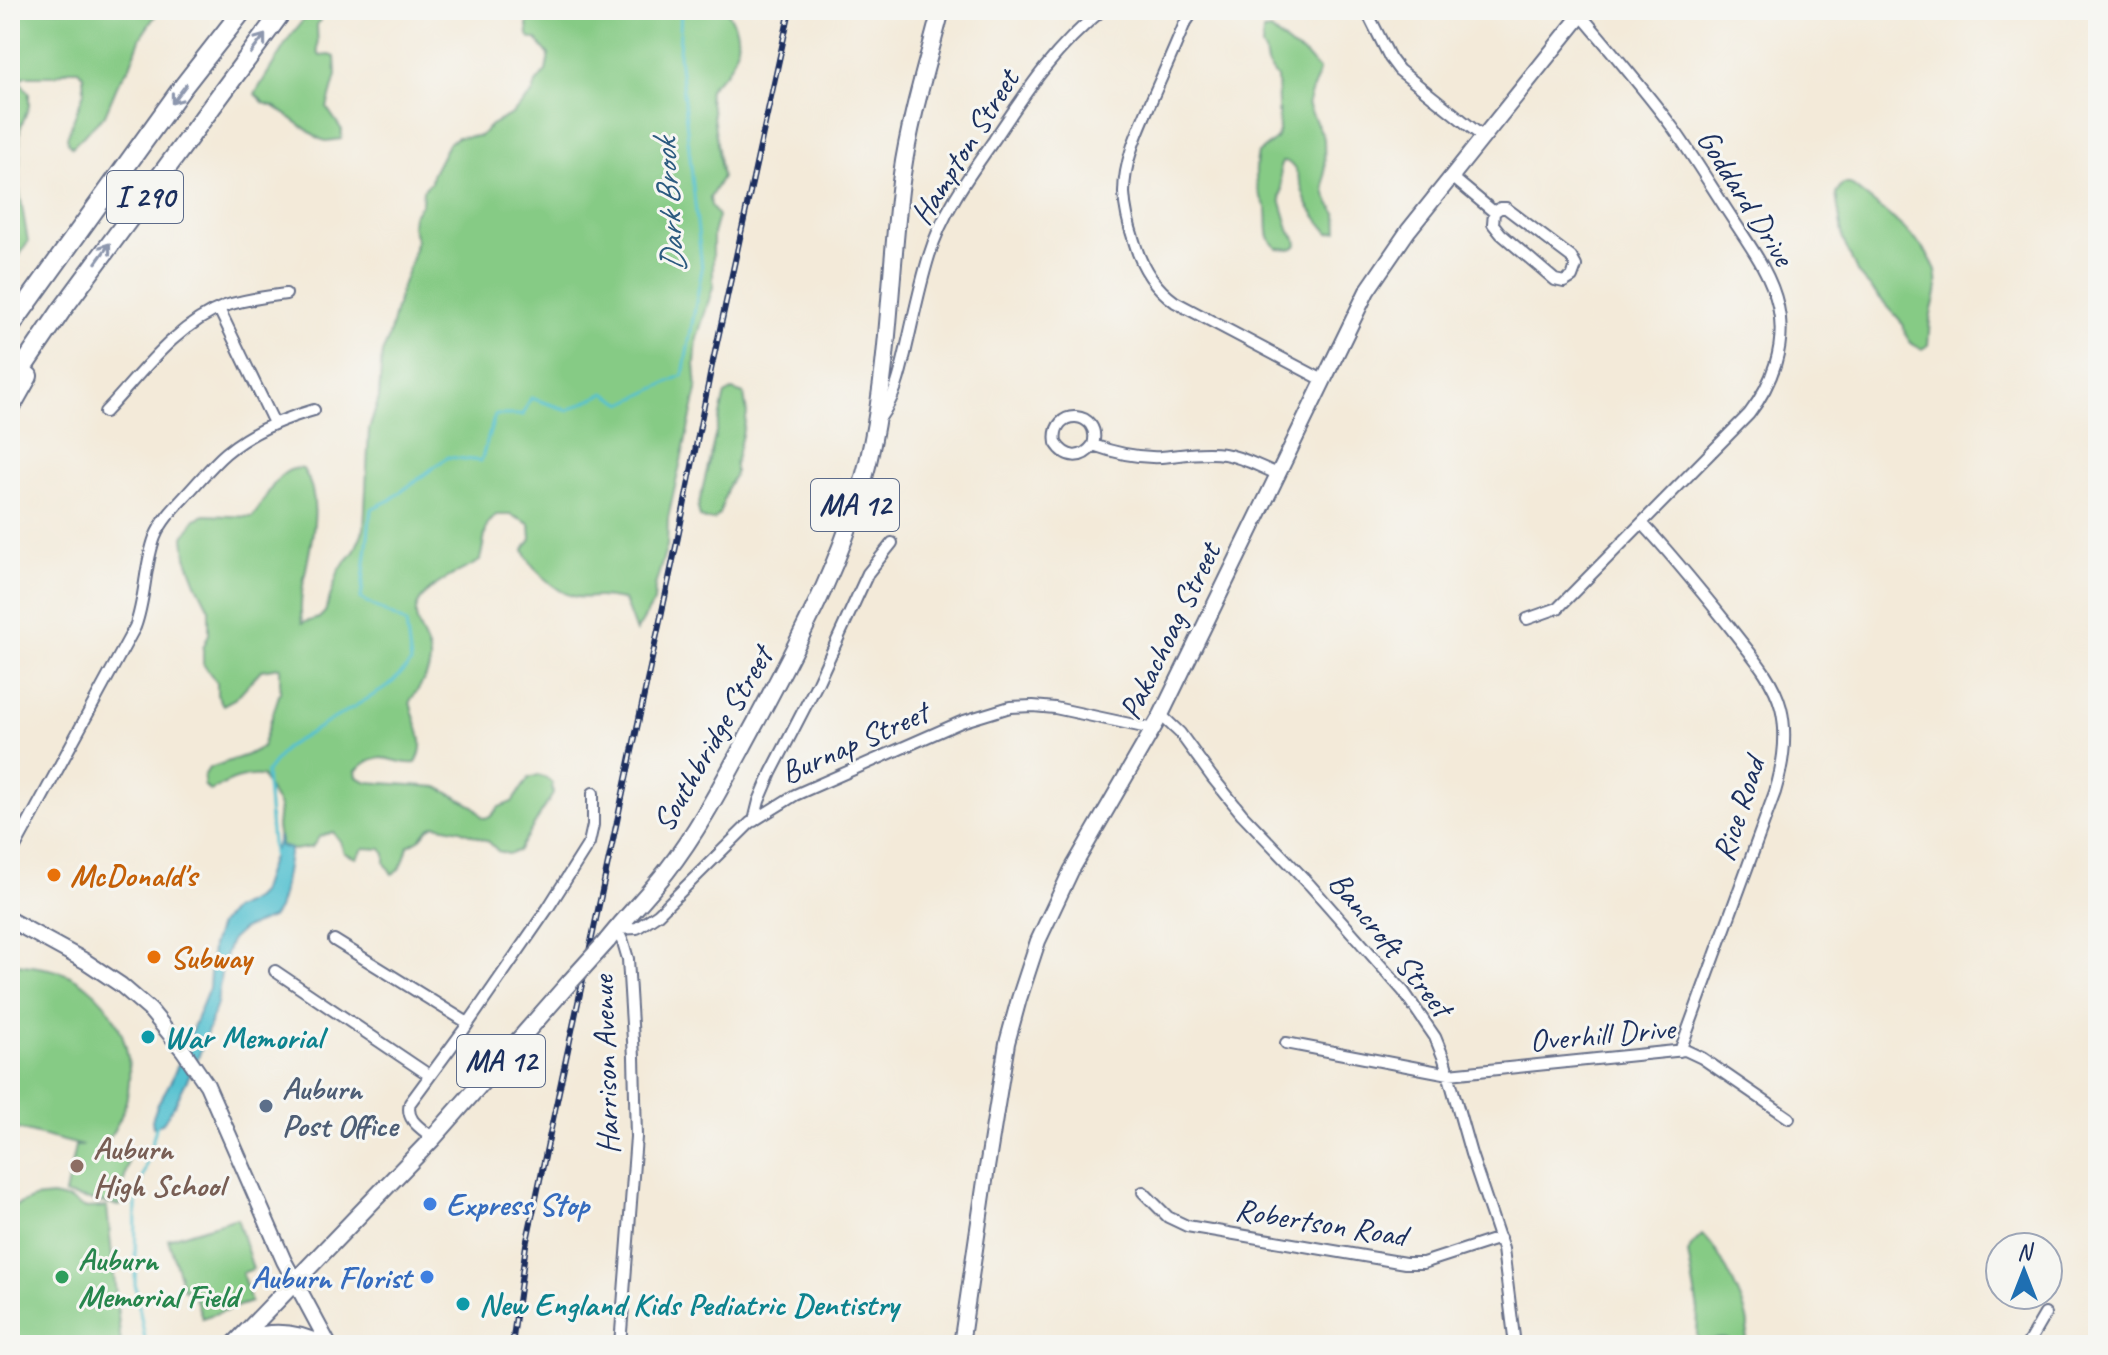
<svg xmlns="http://www.w3.org/2000/svg" width="2108" height="1355" viewBox="0 0 2108 1355" font-family="Caveat,sans-serif">
<style>
.green{fill:#86cb85;stroke:#507d72;stroke-width:2}
.water{fill:#55c1d0;stroke:#387897;stroke-width:2}
.lines{fill:none;stroke-linecap:round;stroke-linejoin:round}
.stream{stroke:#55c1d0;stroke-width:3}
.street-casing{stroke:#677089;stroke-width:14}
.secondary-casing{stroke:#677089;stroke-width:18}
.primary-casing{stroke:#677089;stroke-width:20}
.highway-casing{stroke:#677089;stroke-width:22}
.street{stroke:#fff;stroke-width:10}
.secondary{stroke:#fff;stroke-width:14}
.primary{stroke:#fff;stroke-width:16}
.highway{stroke:#fff;stroke-width:18}
.rail-casing{stroke:#1b2f5e;stroke-width:6}
.rail{stroke:#f6f6f2;stroke-width:3;stroke-dasharray:9;stroke-linecap:butt}
.primary-bridge-casing{stroke:#677089;stroke-width:20;stroke-linecap:butt}
.primary-bridge{stroke:#fff;stroke-width:16}
.oneway{stroke:#8d97ae}
.food-dot{fill:#e8710a;stroke:#f6f6f2;stroke-width:3}
.culture-dot{fill:#0f9aa8;stroke:#f6f6f2;stroke-width:3}
.service-dot{fill:#5c6f8a;stroke:#f6f6f2;stroke-width:3}
.education-dot{fill:#8d6e63;stroke:#f6f6f2;stroke-width:3}
.shop-dot{fill:#3f7fe0;stroke:#f6f6f2;stroke-width:3}
.leisure-dot{fill:#2e9e5b;stroke:#f6f6f2;stroke-width:3}
.labels{text-anchor:middle;stroke-width:6;stroke-linejoin:round;paint-order:stroke}
.shield{fill:#f6f6f2;stroke:#5d6b8a;stroke-width:2}
.shield-label{font-size:30px;font-weight:bold;fill:#1b2f5e}
.street-label{font-size:32px;fill:#1b2f5e;stroke:#f6f6f2}
.food-label{font-size:32px;font-weight:bold;fill:#c56008;stroke:#f6f6f2;text-anchor:start}
.culture-label{font-size:32px;font-weight:bold;fill:#0d838f;stroke:#f6f6f2;text-anchor:start}
.service-label{font-size:32px;font-weight:bold;fill:#4e5e75;stroke:#f6f6f2;text-anchor:start}
.education-label{font-size:32px;font-weight:bold;fill:#785e54;stroke:#f6f6f2;text-anchor:start}
.shop-label{font-size:32px;font-weight:bold;fill:#366cbe;stroke:#f6f6f2;text-anchor:start}
.leisure-label{font-size:32px;font-weight:bold;fill:#27864d;stroke:#f6f6f2;text-anchor:start}
.water-label{font-size:34px;font-style:italic;fill:#2c5b80;stroke:#f6f6f2}
</style>
<rect width="100%" height="100%" fill="#f6f6f2"/>
<filter id="ink" filterUnits="userSpaceOnUse"><feTurbulence type="fractalNoise" baseFrequency=".0125" numOctaves="2"/><feDisplacementMap in="SourceGraphic" scale="16" xChannelSelector="R" yChannelSelector="G"/><feConvolveMatrix kernelMatrix="1 2 1 2 8 2 1 2 1" color-interpolation-filters="sRGB"/></filter>
<filter id="wash" filterUnits="userSpaceOnUse"><feTurbulence type="fractalNoise" baseFrequency=".006" numOctaves="4" result="noise"/><feDisplacementMap in="SourceGraphic" scale="32" xChannelSelector="R" yChannelSelector="G"/><feGaussianBlur stdDeviation="1.8" result="paint"/><feColorMatrix in="noise" values="0 0 0 0 0 0 0 0 0 0 0 0 0 0 0 0 0 1.4 0 .05"/><feComposite in="paint" operator="in"/></filter>
<g filter="url(#wash)">
<rect width="100%" height="100%" fill="#f3ead9"/>
<path class="green" d="M26,10h133l-18,27 -11,29 -12,18 -13,31 -33,32 -4,-4 -1,-6 17,-45 -1,-17 -5,-5h-9l-15,6h-29l-6,4 10,13v13l-9,23 -1,59 9,54 -18,28v-240l4,-8z
M311,10l9,2v8l-3,5 1,27 2,4 10,-1 5,2 1,18 -9,33 15,22 -1,9 -15,2 -6,-2 -45,-32 -11,-4 -9,-9 34,-56z
M538,10h188c15,19 15,40 1,61 -5,6 -14,11 -18,19 -2,6 1,13 3,19l10,68 -12,21 1,8 7,10 -5,18v53l-16,51 -2,26 2,26 -29,128 -1,28 -12,40 -1,16 -18,30 -12,-32c-9,-1 -17,-3 -25,-3 -9,0 -18,2 -26,-1 -17,-4 -44,-29 -49,-46l7,-11 -1,-15 -19,-9h-15l-9,10 -7,36c-18,10 -44,20 -58,37 -18,21 10,42 8,64 -2,15 -12,27 -20,39 4,24 19,39 6,62 -25,3 -34,-18 -60,8l1,6 10,5 71,5 37,20 8,11 7,-1 9,-10 13,-5 17,-24 9,-3 8,3 6,5 1,11 -35,57 -10,3 -10,-3 -10,-10 -28,-11 -25,-5 -6,3 -10,12 -11,6c-3,10 -5,24 -16,28l-7,-11v-9l-4,-5 -17,-1 -8,10 -12,-5 -4,-12 -7,-9 -13,4 -8,11 -19,3 -13,-4 -3,-19 2,-20 -17,-31c-20,-2 -34,6 -52,15l-6,-6v-9l5,-8 38,-13 15,-8 18,-55v-25l-19,3 -25,28 -13,7 -6,-10v-12l-14,-19v-16l6,-14v-25l-13,-26 -10,-26 -2,-20 11,-18 10,-4 47,2c14,-16 26,-54 51,-48 30,45 -9,107 -1,154l17,-5 6,-6 14,-42 15,-18 10,-23 5,-99 10,-32 3,-45 6,-13 13,-51 11,-30 4,-20 -4,-13 1,-10 9,-13 1,-13 8,-8 1,-7 16,-31 9,-7 23,-1 11,-11 21,-11 21,-21 3,-10 10,-12 3,-16 -13,-16h-5l-3,-4 -1,-11z
M1271,30l20,17 15,8 13,15 -2,9 -7,16 -2,8 3,9 13,26 1,51 2,9 10,16 1,17 -9,2c-7,-8 -14,-17 -20,-26 -10,-15 -6,-36 -23,-46l-4,1 -2,5 2,23 -2,9 10,33 6,7 1,6 -6,4 -14,-1c-13,-11 -8,-22 -10,-37 -1,-6 -6,-12 -8,-18 -4,-12 -4,-28 -1,-40l18,-14 3,-8 -2,-53 -10,-14 -2,-12 -3,-5 1,-16z
M1843,184h7c25,21 84,61 87,93 2,15 -5,28 -7,43 -1,8 -1,16 -2,25l-6,4 -12,-6 -10,-23 -42,-46 -15,-34 -7,-46z
M732,390l12,4 3,20 -12,50v10l-7,12 -8,28 -6,6h-9l-5,-3 -2,-9 27,-114z
M17,964c20,3 41,4 59,15 60,35 72,123 22,171l31,7 -10,49 -54,-11 10,-49h8l-73,-19v-152z
M52,1196l18,4 14,8 23,-1 14,138h-111v-137l24,-10z
M237,1218l16,51 -11,4 9,29 -49,16 -10,-30 -8,2 -16,-51z
M1702,1235c15,9 45,72 46,90 0,6 -3,13 -4,19 -7,0 -12,-4 -19,-5 -8,-1 -16,2 -25,1l-3,-4 1,-26 -10,-57 3,-7z"/>
<path class="water" d="M279,836l1,10 10,3 -8,46 -4,14 -6,9 -29,11 -12,11 -9,25 -5,39 -19,54 -23,46 -13,20 -9,3 -1,-7 5,-14 15,-27 37,-91 3,-42 7,-21 13,-15 22,-11 6,-6z"/>
<g class="lines">
<path class="stream" d="M273,855l-7,-82 20,-26 103,-61 22,-23 -5,-40 -45,-24 10,-90 19,-9 58,-43 33,4 14,-46h28l8,-17 37,12 37,-17 18,11 60,-29 19,-106 -23,-214 2,-45
M146,1345l-11,-61 1,-82 21,-78"/>
</g>
</g>
<g filter="url(#ink)">
<g class="lines">
<g class="street-casing">
<path id="street" d="M1194,10l-10,15c-10,25 -21,49 -32,74 -13,30 -28,61 -28,94 1,17 5,33 10,48 7,25 20,46 41,61l148,78
M1366,10l24,48 9,12 84,67
M1452,177l42,35 6,-4h6l65,49 5,9 -4,11 -8,5 -9,-2 -54,-46 -8,-10 1,-12
M219,309l55,114
M105,412c35,-37 70,-87 120,-106 20,-7 40,-9 61,-12
M880,418c16,-22 21,-47 27,-73 7,-30 13,-60 22,-89 13,-43 39,-79 65,-116 34,-51 60,-91 108,-130
M1093,445c-11,15 -27,14 -37,-2 -6,-37 47,-33 37,2 22,8 45,13 68,12 21,-2 42,-6 63,-3 19,3 36,13 54,20
M1642,523c31,33 59,68 87,103 19,25 44,51 52,82 7,28 2,57 -6,84l-95,259
M1527,619l31,-11 191,-194c23,-30 38,-69 29,-108 -7,-33 -30,-63 -48,-91 -19,-29 -37,-59 -57,-87 -29,-39 -61,-76 -92,-113l-1,-5
M1161,715l19,18 32,44 30,37 68,71 94,107 31,45 9,22 27,95 32,95 12,96
M754,821l5,-20 12,-28 47,-91 50,-109 24,-30
M10,857l125,-230c11,-29 9,-61 20,-90 7,-17 20,-30 33,-44 12,-13 24,-28 38,-40 26,-22 56,-34 88,-43
M334,940l134,83
M275,971l154,104
M1286,1043l163,31 236,-24 17,8 87,60
M433,1138c-12,-10 -28,-18 -23,-35l53,-72 85,-123 41,-65 4,-18v-32
M1143,1192l25,25 19,9 218,37h18l77,-25
M620,1345l16,-208 -2,-80 -6,-98 -5,-17 -6,-13 20,-1 21,-14 92,-91 45,-28 166,-73 49,-15 23,-1 22,2 98,21
M2027,1345l18,-31"/>
</g>
<g class="secondary-casing">
<path id="secondary" d="M10,920l75,41 36,24 29,25 33,40 24,35 77,176 45,84
M961,1345l25,-171 21,-131 12,-44 19,-58 33,-70 90,-156 206,-424 41,-60 177,-221"/>
</g>
<g class="primary-casing">
<path id="primary" d="M607,941c19,-24 40,-45 59,-69 36,-46 62,-99 90,-150 47,-88 96,-179 116,-278 18,-88 18,-180 30,-270 8,-55 25,-110 39,-164
M240,1342c28,-12 54,-11 81,3
M234,1345l199,-207 136,-155"/>
</g>
<g class="highway-casing">
<path id="highway" d="M10,327l172,-239 61,-78
M10,386l51,-75 222,-301
M10,408l18,-32"/>
</g>
<use href="#street" class="street"/>
<use href="#secondary" class="secondary"/>
<use href="#primary" class="primary"/>
<use href="#highway" class="highway"/>
<g class="rail-casing">
<path id="rail" d="M512,1345l14,-100 152,-708 33,-167 79,-360"/>
</g>
<use href="#rail" class="rail"/>
<g class="primary-bridge-casing">
<path id="primary-bridge" d="M569,983l38,-42"/>
</g>
<use href="#primary-bridge" class="primary-bridge"/>
</g>
<defs><path id="oneway-shaft" d="M-6 0H5M1.5-3L5.5 0L1.5 3" fill="none" stroke-width="1.6" stroke-linecap="round" stroke-linejoin="round" transform="scale(2)"/></defs>
<g class="oneway">
<use href="#oneway-shaft" transform="translate(258 44) rotate(-53)"/>
<use href="#oneway-shaft" transform="translate(179 94) rotate(127)"/>
<use href="#oneway-shaft" transform="translate(103 253) rotate(-54)"/>
</g>
</g>
<g class="food-dot">
<circle cx="54" cy="875" r="8"/>
<circle cx="154" cy="957" r="8"/>
</g>
<g class="culture-dot">
<circle cx="148" cy="1037" r="8"/>
<circle cx="463" cy="1304" r="8"/>
</g>
<circle class="service-dot" cx="266" cy="1106" r="8"/>
<circle class="education-dot" cx="77" cy="1166" r="8"/>
<g class="shop-dot">
<circle cx="430" cy="1204" r="8"/>
<circle cx="427" cy="1277" r="8"/>
</g>
<circle class="leisure-dot" cx="62" cy="1277" r="8"/>
<g class="labels">
<g class="shield">
<rect x="107" y="171" width="76" height="52" rx="6"/>
<rect x="811" y="479" width="88" height="52" rx="6"/>
<rect x="457" y="1035" width="88" height="52" rx="6"/>
</g>
<g class="shield-label">
<text x="145" y="207">I 290</text>
<text x="855" y="515">MA 12</text>
<text x="501" y="1071">MA 12</text>
</g>
<g class="street-label">
<text transform="translate(964 147) rotate(-58)" y="11">Hampton Street</text>
<text transform="translate(1746 197) rotate(58)" y="11">Goddard Drive</text>
<text transform="translate(1169 631) rotate(-64)" y="11">Pakachoag Street</text>
<text transform="translate(712 739) rotate(-60)" y="11">Southbridge Street</text>
<text transform="translate(854 742) rotate(-24)" y="11">Burnap Street</text>
<text transform="translate(1738 809) rotate(-72)" y="11">Rice Road</text>
<text transform="translate(1391 944) rotate(51)" y="11">Bancroft Street</text>
<text transform="translate(1602 1034) rotate(-5)" y="11">Overhill Drive</text>
<text transform="translate(605 1065) rotate(-92)" y="11">Harrison Avenue</text>
<text transform="translate(1321 1222) rotate(9)" y="11">Robertson Road</text>
</g>
<g class="food-label">
<text x="70" y="886">McDonald's</text>
<text x="170" y="968">Subway</text>
</g>
<g class="culture-label">
<text x="164" y="1048">War Memorial</text>
<text x="479" y="1315">New England Kids Pediatric Dentistry</text>
</g>
<g class="service-label">
<text x="282" y="1099">Auburn<tspan x="282" dy="37">Post Office</tspan></text>
</g>
<g class="education-label">
<text x="93" y="1159">Auburn<tspan x="93" dy="37">High School</tspan></text>
</g>
<g class="shop-label">
<text x="446" y="1215">Express Stop</text>
<text x="411" y="1288" text-anchor="end">Auburn Florist</text>
</g>
<g class="leisure-label">
<text x="78" y="1270">Auburn<tspan x="78" dy="37">Memorial Field</tspan></text>
</g>
<g class="water-label">
<text transform="translate(668 206) rotate(-94)" y="12">Dark Brook</text>
</g>
</g>
<rect width="2108" height="1355" fill="none" stroke="#f6f6f2" stroke-width="40"/>
<g transform="translate(2024 1271)"><circle r="38" fill="#f6f6f2" stroke="#9ea6b7" stroke-width="2"/>
<path d="M0-6L14 30L0 20L-14 30Z" fill="#1f6fb2"/>
<text y="-12" font-size="22" font-weight="bold" text-anchor="middle" fill="#1b2f5e">N</text>
</g>
</svg>
